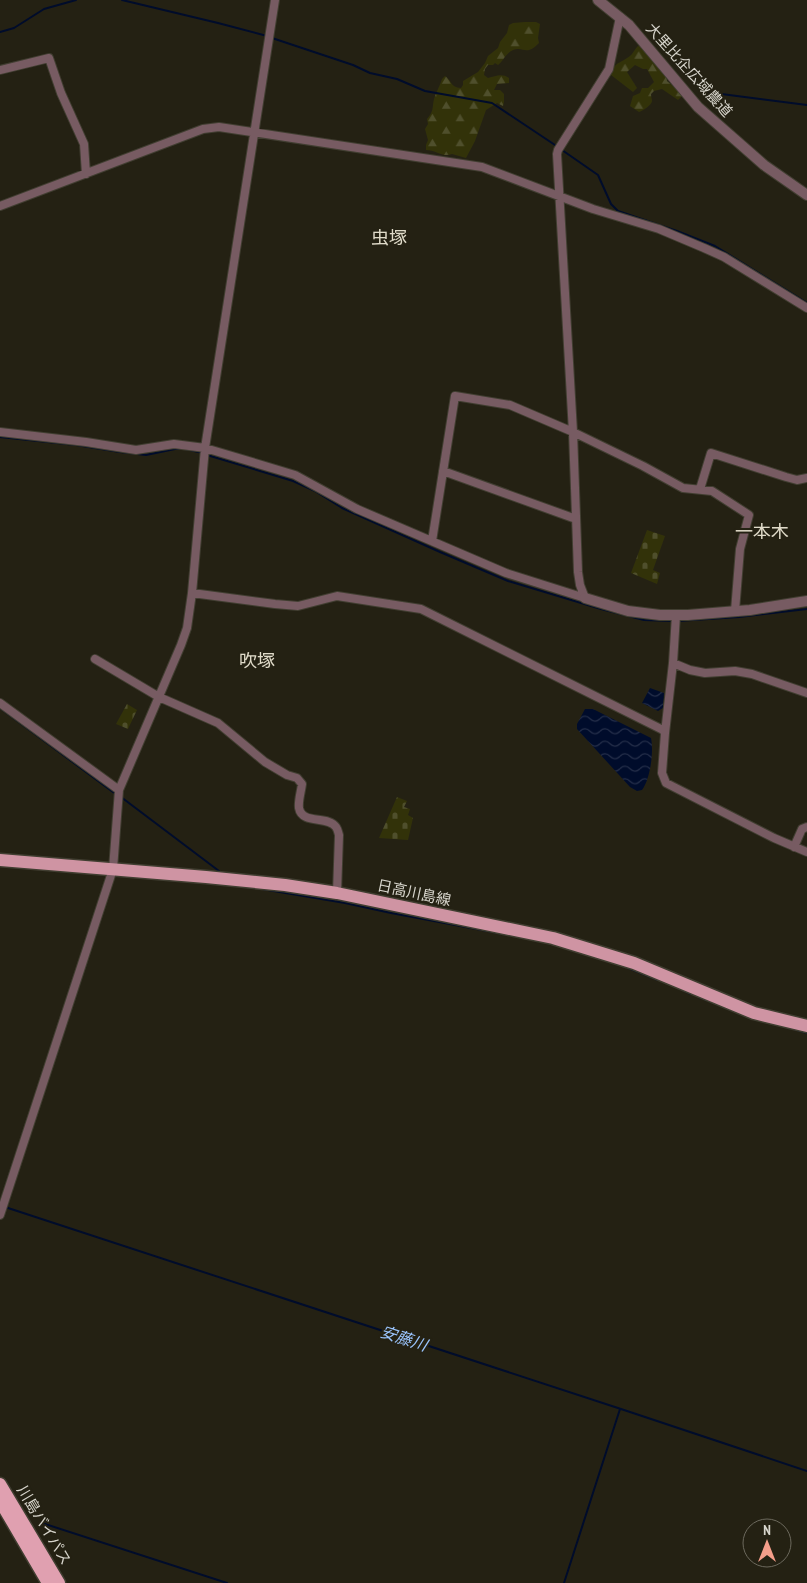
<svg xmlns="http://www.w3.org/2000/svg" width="807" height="1583" viewBox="0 0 807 1583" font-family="'PT Sans Narrow','Noto Sans JP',sans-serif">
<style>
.forest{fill:url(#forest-firs)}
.cemetery{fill:url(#cemetery-stones)}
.water{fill:url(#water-waves)}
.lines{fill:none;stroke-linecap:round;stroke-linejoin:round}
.stream{stroke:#000c2b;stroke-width:2}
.minor-casing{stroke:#413e31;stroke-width:10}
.tertiary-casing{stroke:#413e31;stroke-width:12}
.primary-casing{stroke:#413e31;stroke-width:15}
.trunk-casing{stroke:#413e31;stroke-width:15}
.minor{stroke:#775b62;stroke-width:8}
.tertiary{stroke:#775b62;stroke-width:10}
.primary{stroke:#cf94a3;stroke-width:12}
.trunk{stroke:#e0a0b0;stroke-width:12}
.labels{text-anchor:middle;stroke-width:4;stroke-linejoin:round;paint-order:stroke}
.street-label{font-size:15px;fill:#d7d5cc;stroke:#242113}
.water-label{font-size:16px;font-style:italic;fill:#9ac4fd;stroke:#242113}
.quarter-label{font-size:18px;fill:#e0dbc9;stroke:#242113}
</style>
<defs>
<pattern id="forest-firs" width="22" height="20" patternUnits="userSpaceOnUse" patternTransform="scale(1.25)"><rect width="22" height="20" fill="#323209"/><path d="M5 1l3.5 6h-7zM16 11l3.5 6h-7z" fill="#4f4f2c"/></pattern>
<pattern id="cemetery-stones" width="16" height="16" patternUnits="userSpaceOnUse" patternTransform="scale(1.25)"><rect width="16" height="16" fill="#323209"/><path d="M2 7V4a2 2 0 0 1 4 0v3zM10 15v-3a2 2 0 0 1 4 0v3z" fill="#4f4f2c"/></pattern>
<pattern id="water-waves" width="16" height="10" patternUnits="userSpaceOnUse" patternTransform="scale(1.25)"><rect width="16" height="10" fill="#000c2b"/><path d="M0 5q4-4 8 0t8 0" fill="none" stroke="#242e49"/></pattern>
</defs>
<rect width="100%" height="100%" fill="#242113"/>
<path class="forest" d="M525,22h11l4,2 -2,14 1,5c-14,14 -14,3 -26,7 -7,3 -9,10 -15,15l-3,-2 -2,2h-5l-3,4 -1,6 4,3c8,-2 14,-5 21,0v5l-12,1 -3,6h6l4,4v8l-1,4 -6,-3 -11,7 -11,31 -9,17 -14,-4c-9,4 -16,-4 -26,-4v-5l2,-5 -3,-11 3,-5 -1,-5c7,-8 5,-11 7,-20 2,-7 6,-13 8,-20l3,-3c8,6 5,11 16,12l2,-3v-4l15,-9 7,-9 3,-7 10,-8 2,-6 7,-9 2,-8 4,-2z
M638,46l7,2 21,26 1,7 16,14 -5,5 -16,-11 -8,2 -3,3c0,3 1,5 1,7 0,4 -10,10 -13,11l-9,-6 3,-10 7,-3 2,-5h6l6,-6 -7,-13h-4l-8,-4 -8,7 10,16 -4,4 -22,-17c4,-13 6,-10 16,-17 5,-2 7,-8 11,-12z"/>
<path class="cemetery" d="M647,530l18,6 -12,34 7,3 -3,11 -26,-11z
M127,704l10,6 -9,19 -12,-5z
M397,797l10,4 -3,6 6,2 -2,6 5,3 -5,22 -29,-2z"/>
<path class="water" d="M650,688l14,5 -1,15 -5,3 -16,-8z
M585,709h8l58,29c3,14 -1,42 -9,52l-5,1 -7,-4 -53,-58v-5z"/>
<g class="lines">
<path class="stream" d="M122,0l96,23 49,13
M0,32l14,-4 30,-19 32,-9
M272,38l81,27 17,8 27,6 28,12 67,12 66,44
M706,92l101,13
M562,150l36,25 13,29 7,7 59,20 38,15 92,57
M0,437l76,8 44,7 26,3 29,-6h10l18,4
M207,455l86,26 22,10 27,17 98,44 68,29 93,28 43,11 29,1
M678,621l61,-4 68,-8
M0,708l117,87
M121,797l98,74
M262,889l83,14 46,10 134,25
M626,967l32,13
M681,989l10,5
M699,997l38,15
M787,1027l20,6
M5,1207l616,202 186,62
M42,1523l185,60
M564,1583l56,-174"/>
<g class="minor-casing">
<path id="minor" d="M0,70l49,-12 12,35 23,51 2,30
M0,206l203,-77 16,-2 263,40 111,42 66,20 45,19 20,9 83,51
M0,432l86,10 50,8 38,-6 31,4 90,27 62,34 149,64 79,25
M443,471l133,48
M700,489l11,-36 75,24 11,3 10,-2
M432,541l23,-145 55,9 63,27 70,34 40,22 29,3 37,24 -9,34 -5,62
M192,593l83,11 23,2 39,-10 84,13 242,121 2,3 -3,40 4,10 108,55 33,14
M585,598l-5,-13 -2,-13 -5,-140 -16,-278 1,-4 51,-81 11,-52
M676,615l-3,48 17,7 15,3 30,-2 17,3 55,19
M95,659l64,38 59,26 47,39 22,13 10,3 5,6c-1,8 -4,17 -3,24 3,17 29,7 37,19 2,3 2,5 3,8l-2,58
M0,703l119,87
M665,733l8,-70
M794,847l8,-18 5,-2
M0,1215l113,-346 6,-79 62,-145 6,-17 5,-35 13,-145 70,-448"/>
</g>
<g class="tertiary-casing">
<path id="tertiary" d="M598,0l31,25 69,82 66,58 43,30
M585,598l43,13 32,4h28l62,-5 57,-9"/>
</g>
<g class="primary-casing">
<path id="primary" d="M0,860l206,17 79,8 52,8 216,45 81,25 120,50 53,13"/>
</g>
<g class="trunk-casing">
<path id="trunk" d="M0,1484l59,99
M0,1501l48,82"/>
</g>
<use href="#minor" class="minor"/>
<use href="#tertiary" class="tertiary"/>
<use href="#primary" class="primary"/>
<use href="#trunk" class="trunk"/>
</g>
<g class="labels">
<g class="street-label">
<text transform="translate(689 70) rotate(48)" y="5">大里比企広域農道</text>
<text transform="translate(414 893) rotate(12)" y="5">日高川島線</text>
<text transform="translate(44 1525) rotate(59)" y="5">川島バイパス</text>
</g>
<g class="water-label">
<text transform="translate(404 1338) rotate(18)" y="6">安藤川</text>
</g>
<g class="quarter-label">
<text x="389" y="244">虫塚</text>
<text x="762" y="538">一本木</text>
<text x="257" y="667">吹塚</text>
</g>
</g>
<g transform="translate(767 1543)"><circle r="24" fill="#242113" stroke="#6c695d"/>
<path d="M0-4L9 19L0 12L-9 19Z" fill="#f49e8a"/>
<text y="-8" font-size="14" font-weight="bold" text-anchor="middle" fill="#d7d5cc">N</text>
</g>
</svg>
